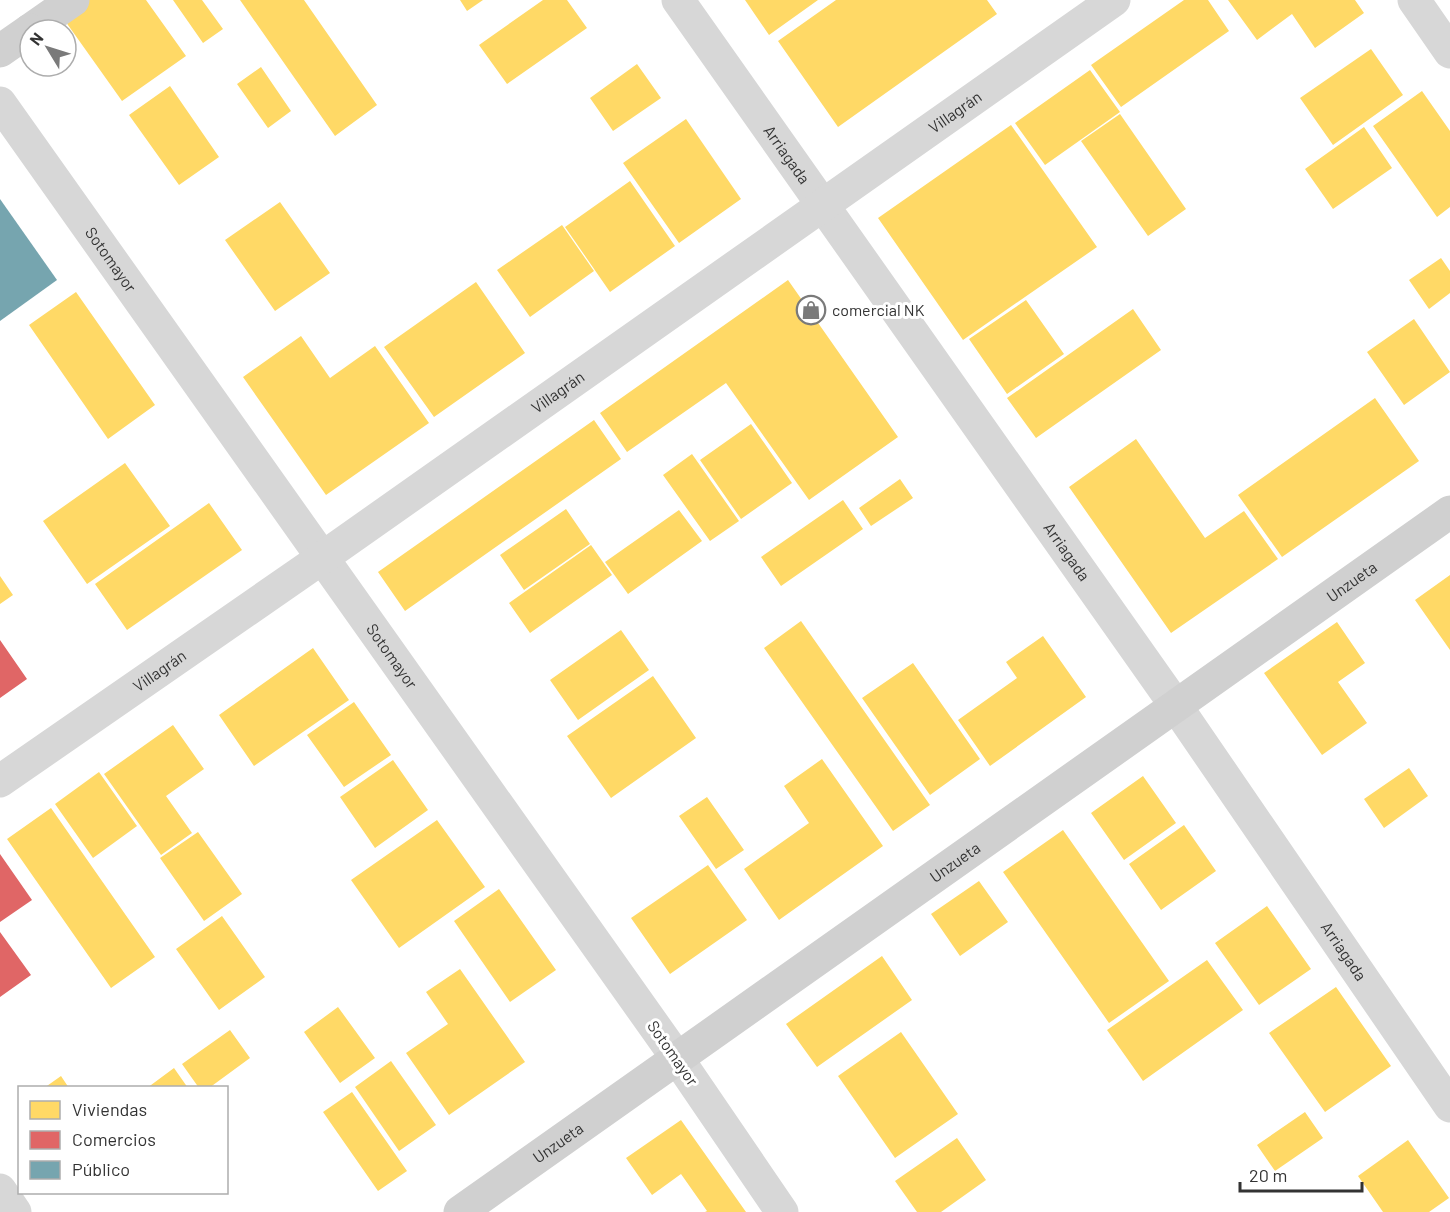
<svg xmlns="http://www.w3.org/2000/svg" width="1450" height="1212" viewBox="0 0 1450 1212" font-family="Barlow,sans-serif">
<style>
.homes{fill:#ffd966}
.shops{fill:#e06666}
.public{fill:#76a5af}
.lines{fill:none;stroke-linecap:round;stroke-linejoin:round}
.minor{stroke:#d7d7d7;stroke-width:33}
.tertiary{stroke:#d7d7d7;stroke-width:33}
.secondary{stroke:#d0d0d0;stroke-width:33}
.labels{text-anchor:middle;stroke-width:6;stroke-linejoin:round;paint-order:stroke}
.street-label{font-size:16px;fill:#333;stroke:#fff}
.poi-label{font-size:16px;fill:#333;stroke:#fff;text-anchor:start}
</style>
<rect width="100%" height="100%" fill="#fff"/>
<path class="homes" d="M89,0h57l40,56 -64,45 -59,-83z
M173,0h29l21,29 -20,14z
M240,0h64l73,105 -42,31z
M460,0h23l-16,11z
M543,0h24l20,28 -80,56 -28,-39z
M745,0h73l-49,35z
M836,0h151l10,14 -159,113 -60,-86z
M1184,0h24l21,31 -108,76 -30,-42z
M1228,0h127l9,13 -49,35 -23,-34 -35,26z
M1371,49l32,46 -70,50 -33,-47z
M637,64l24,34 -48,33 -23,-33z
M261,67l30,44 -23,17 -31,-44z
M1090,70l30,42 -75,53 -30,-42z
M170,86l49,71 -40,28 -50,-70z
M1422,91l28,40v76l-13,10 -64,-91z
M1120,114l66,95 -38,27 -67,-95z
M686,119l55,80 -62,44 -56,-80z
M1011,125l86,122 -134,93 -85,-122z
M1364,127l28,41 -59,41 -28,-40z
M630,181l45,65 -65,46 -45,-65z
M280,202l50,71 -55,38 -50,-71z
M562,225l32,46 -64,46 -33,-47z
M1441,258l9,13v22l-21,16 -20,-29z
M788,280l110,157 -89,63 -83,-117 -99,69 -27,-39z
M476,282l49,71 -91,64 -50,-70z
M76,292l79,113 -47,34 -79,-114z
M1026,300l38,54 -57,40 -38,-55z
M1133,309l28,41 -125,88 -29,-40z
M1414,319l36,53 -46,33 -37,-53z
M301,336l29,42 45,-32 54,77 -103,72 -83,-118z
M1375,398l44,63 -137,96 -44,-62z
M594,420l27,39 -216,152 -27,-39z
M751,424l41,59 -51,36 -41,-59z
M1136,439l69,99 39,-27 34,48 -107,74 -102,-146z
M692,454l47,67 -29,20 -47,-66z
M125,463l45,63 -83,58 -44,-63z
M900,479l13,19 -42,28 -12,-18z
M843,500l20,29 -82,57 -20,-29z
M209,503l33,47 -115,80 -32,-46z
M566,509l24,35 -66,46 -24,-35z
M679,510l23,31 -74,53 -23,-32z
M591,545l21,30 -82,58 -21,-30z
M1450,575v75l-35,-50z
M0,576l13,19 -13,9z
M801,621l129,184 -37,26 -129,-183z
M1337,622l28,41 -27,19 29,41 -45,32 -58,-82z
M621,630l28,40 -71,50 -28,-40z
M1043,636l43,61 -96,69 -32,-46 59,-42 -11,-16z
M313,648l36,52 -95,66 -35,-51z
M913,663l67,96 -50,36 -68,-97z
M653,676l43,62 -85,60 -44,-62z
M354,702l37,53 -47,32 -37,-52z
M173,725l31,44 -38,27 26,37 -31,22 -57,-81z
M822,759l61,87 -104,74 -35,-51 65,-46 -25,-37z
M393,760l35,50 -53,38 -35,-51z
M1409,768l19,28 -44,32 -20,-29z
M99,772l38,54 -44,32 -38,-54z
M1143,776l33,47 -52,37 -33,-47z
M707,797l37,53 -28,19 -37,-53z
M51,808l104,149 -44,31 -104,-149z
M437,820l48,67 -86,61 -48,-68z
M1184,825l32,46 -55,39 -32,-46z
M1063,830l106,151 -60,42 -106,-151z
M198,832l44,62 -38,27 -44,-63z
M708,865l39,55 -77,54 -39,-56z
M979,881l29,41 -48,34 -29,-42z
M499,889l57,81 -46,32 -56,-81z
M1267,906l44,63 -52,36 -44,-62z
M222,916l43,61 -46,33 -43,-61z
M882,956l30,44 -95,67 -31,-43z
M1207,960l36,50 -100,71 -36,-51z
M460,969l65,93 -76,53 -43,-62 42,-29 -22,-32z
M1336,987l55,79 -66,46 -56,-79z
M338,1007l37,51 -35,25 -36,-51z
M230,1030l20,28 -41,30h-10l-17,-24z
M901,1032l57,82 -63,44 -57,-82z
M391,1061l45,64 -37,26 -44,-64z
M174,1068l14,20h-41z
M61,1076l8,12h-25z
M352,1092l55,79 -29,20 -55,-79z
M1305,1112l18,26 -48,33 -18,-26z
M681,1120l65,92h-41l2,-1 -26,-37 -29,21 -26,-37z
M957,1138l29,42 -45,32h-24l-22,-31z
M1408,1140l41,58 -20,14h-46l-25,-36z"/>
<path class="shops" d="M0,640l27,39 -27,19z
M0,854l32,46 -32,22z
M0,932l31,43 -31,22z"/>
<path class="public" d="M0,199l57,81 -57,41z"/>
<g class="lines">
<g class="minor">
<path id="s1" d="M678,0l498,706 274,400"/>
<path d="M1414,0l36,52"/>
<path d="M677,1058l105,154"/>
</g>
<g class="tertiary">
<path id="s2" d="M0,103l677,955"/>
<path id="s3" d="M0,781l322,-223 792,-558"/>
<path d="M0,1190l15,22"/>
</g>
<g class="secondary">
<path d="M30,30l43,-30"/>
<path d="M0,51l30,-21"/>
<path id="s4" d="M460,1212l990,-700"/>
</g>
</g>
<defs>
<g id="shop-ring" transform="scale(1.5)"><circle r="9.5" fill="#fff" stroke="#7a7a7a" stroke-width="1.5"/><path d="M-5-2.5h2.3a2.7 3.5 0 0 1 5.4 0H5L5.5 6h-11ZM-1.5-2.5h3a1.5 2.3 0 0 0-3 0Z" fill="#7a7a7a"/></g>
</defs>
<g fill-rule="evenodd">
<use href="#shop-ring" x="811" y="310"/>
</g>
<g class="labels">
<g class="street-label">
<text dy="6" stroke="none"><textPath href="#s3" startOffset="1166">Villagrán</textPath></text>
<text dy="6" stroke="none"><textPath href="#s1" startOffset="189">Arriagada</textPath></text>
<text dy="6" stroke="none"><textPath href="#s2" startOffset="192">Sotomayor</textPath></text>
<text dy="6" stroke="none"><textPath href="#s3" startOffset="680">Villagrán</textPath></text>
<text dy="6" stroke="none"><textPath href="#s1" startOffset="675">Arriagada</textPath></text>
<text dy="6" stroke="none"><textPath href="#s4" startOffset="1092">Unzueta</textPath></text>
<text dy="6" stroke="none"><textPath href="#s2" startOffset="678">Sotomayor</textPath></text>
<text dy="6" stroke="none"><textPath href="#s3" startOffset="194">Villagrán</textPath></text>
<text dy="6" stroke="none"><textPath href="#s4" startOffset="606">Unzueta</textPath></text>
<text dy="6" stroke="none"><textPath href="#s1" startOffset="1161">Arriagada</textPath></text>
<text transform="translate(673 1053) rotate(55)" y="6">Sotomayor</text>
<text dy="6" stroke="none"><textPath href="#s4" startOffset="120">Unzueta</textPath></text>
</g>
<g class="poi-label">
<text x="832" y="316">comercial NK</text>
</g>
</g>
<rect x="18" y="1086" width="210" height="108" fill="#ffffff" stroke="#adadad" stroke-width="1.5"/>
<rect x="30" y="1101" width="30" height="18" fill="#ffd966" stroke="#adadad" stroke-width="1.5"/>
<text x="72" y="1116" font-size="18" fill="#333333">Viviendas</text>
<rect x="30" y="1131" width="30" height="18" fill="#e06666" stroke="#adadad" stroke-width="1.5"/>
<text x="72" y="1146" font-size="18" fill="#333333">Comercios</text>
<rect x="30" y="1161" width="30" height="18" fill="#76a5af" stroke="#adadad" stroke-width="1.5"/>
<text x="72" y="1176" font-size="18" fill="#333333">Público</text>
<g transform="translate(48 48) rotate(308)"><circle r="28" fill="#ffffff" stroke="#adadad" stroke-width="1.5"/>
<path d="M0-4.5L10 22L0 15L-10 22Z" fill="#7a7a7a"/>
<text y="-9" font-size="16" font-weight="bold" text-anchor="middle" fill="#333333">N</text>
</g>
<path d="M1240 1182v9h122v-9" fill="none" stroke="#333333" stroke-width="3"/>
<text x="1249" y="1182" font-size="18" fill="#333333" stroke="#ffffff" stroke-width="4.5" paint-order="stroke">20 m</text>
</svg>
